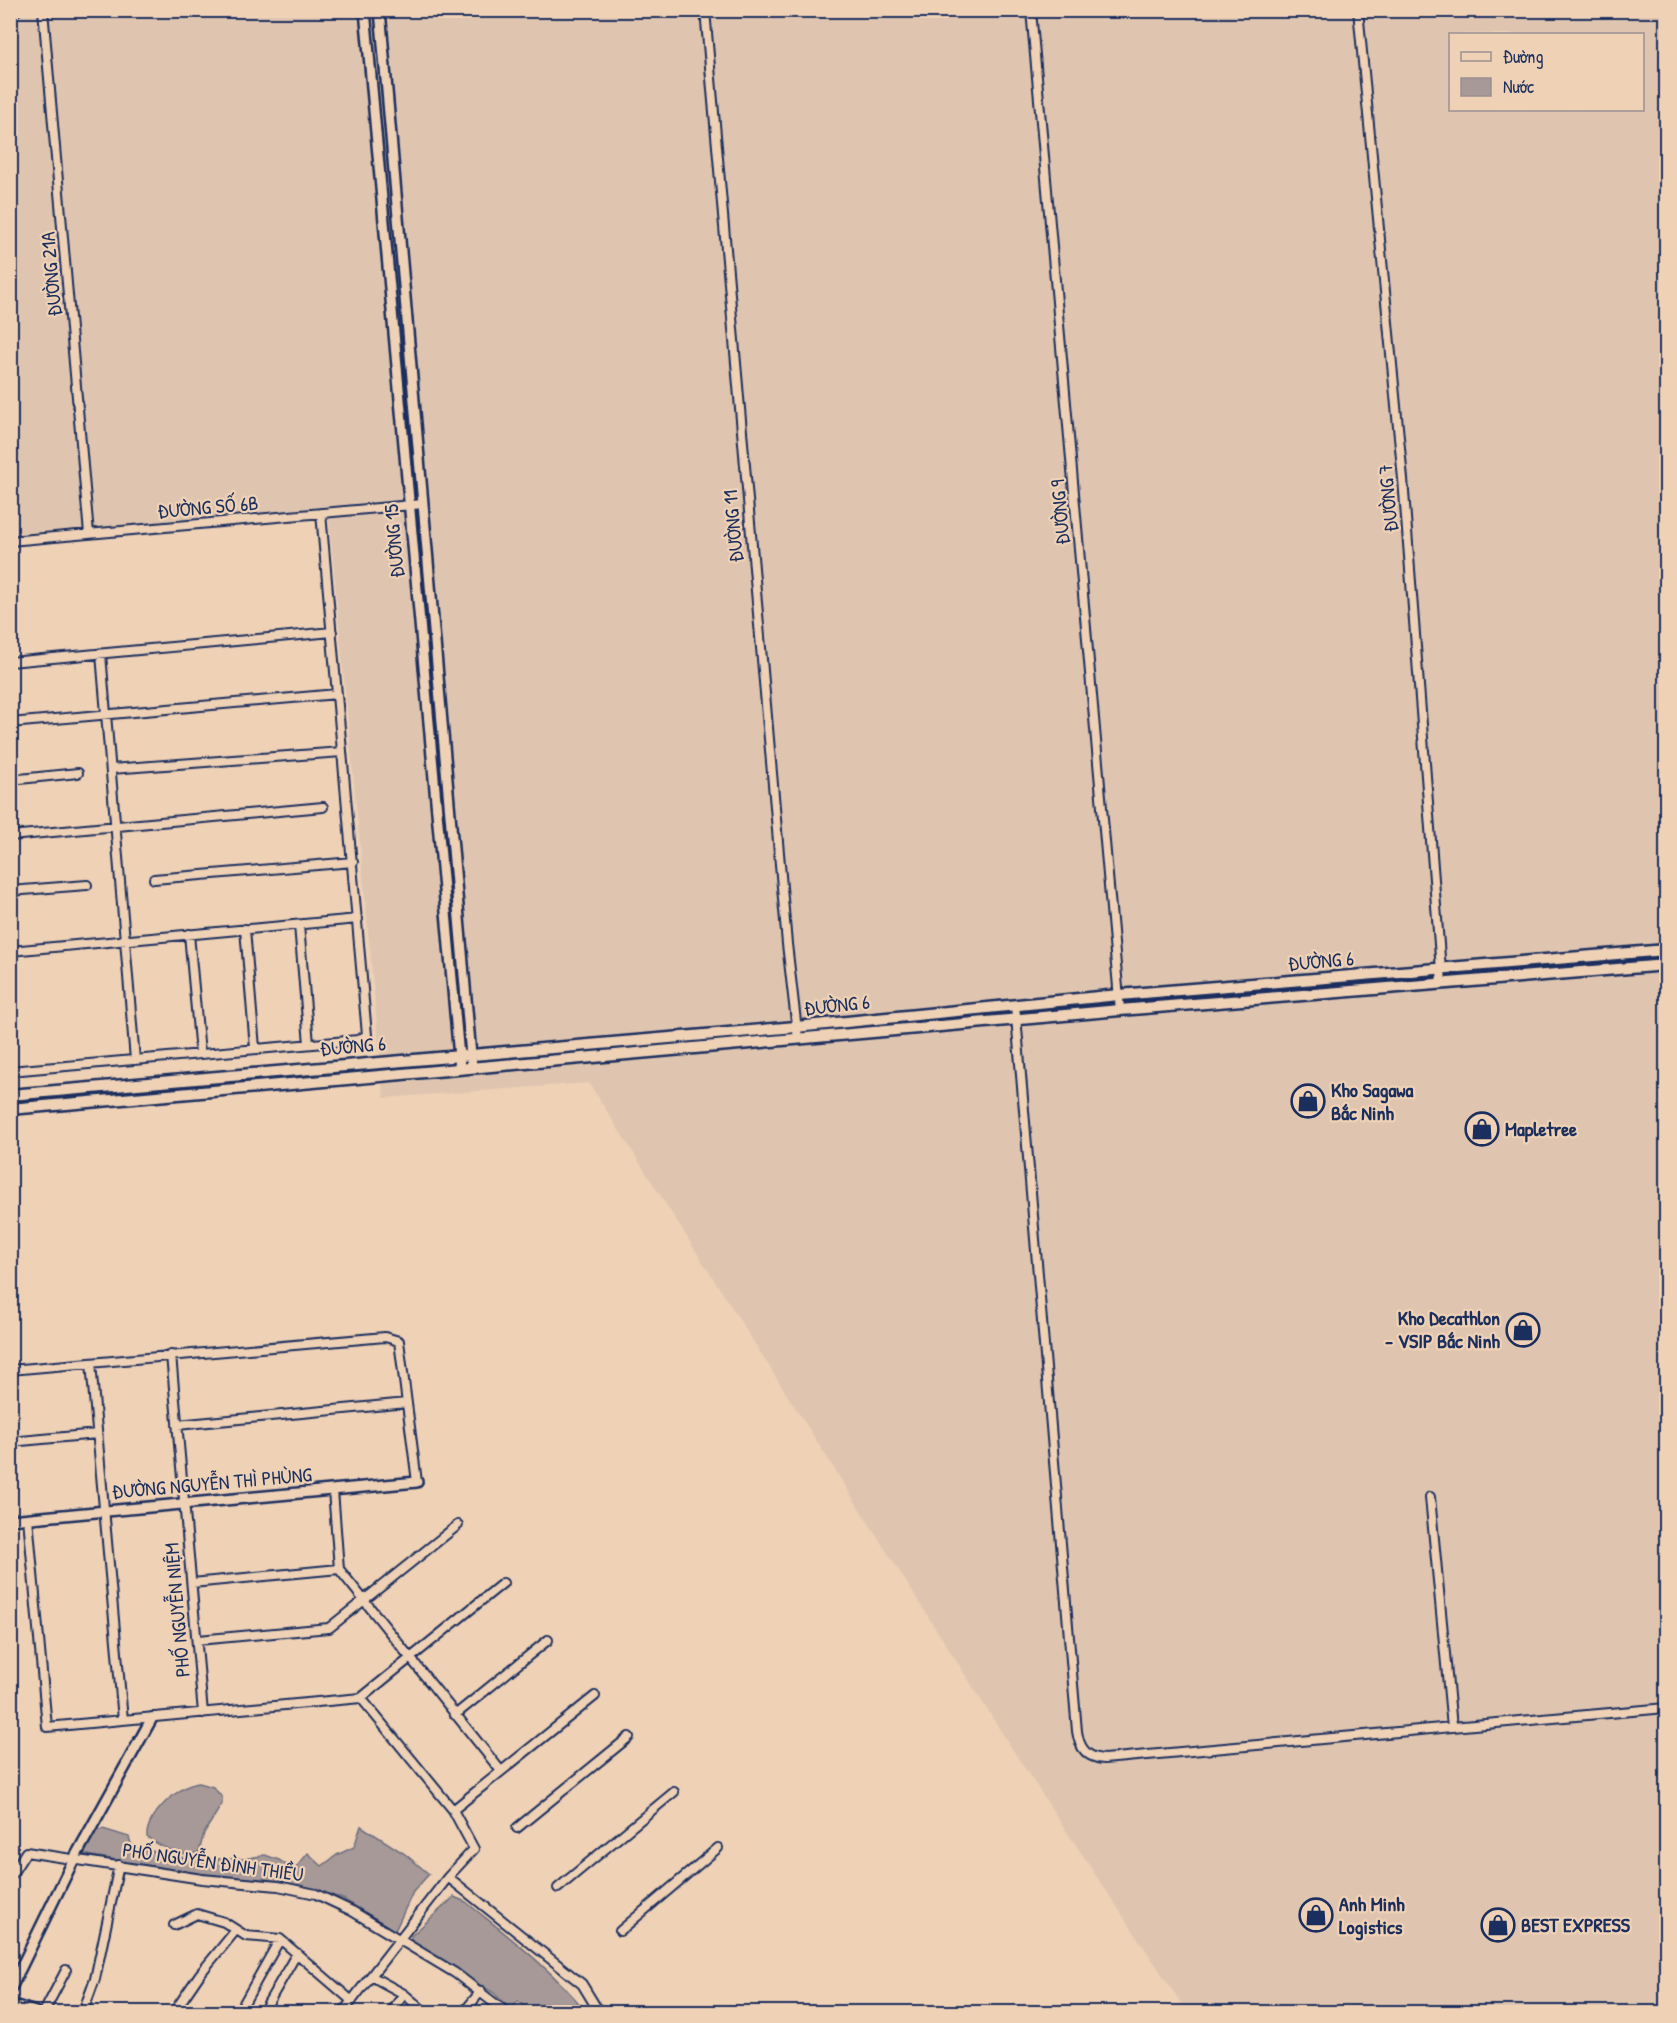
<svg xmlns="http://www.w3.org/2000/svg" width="1677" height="2023" viewBox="0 0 1677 2023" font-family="'Patrick Hand',sans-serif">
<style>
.built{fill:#dfc5af;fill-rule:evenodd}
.water{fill:#a69997;stroke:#6e6f80;stroke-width:1.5}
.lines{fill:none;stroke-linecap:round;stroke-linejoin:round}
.minor-casing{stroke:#1b2f5e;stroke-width:12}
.tertiary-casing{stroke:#1b2f5e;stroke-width:14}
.secondary-casing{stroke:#1b2f5e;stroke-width:15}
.minor{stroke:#efd1b5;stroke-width:8}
.tertiary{stroke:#efd1b5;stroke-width:9}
.secondary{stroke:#efd1b5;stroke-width:10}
.labels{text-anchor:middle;stroke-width:4.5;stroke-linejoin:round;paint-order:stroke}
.street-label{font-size:20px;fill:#1b2f5e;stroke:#efd1b5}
.poi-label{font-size:20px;font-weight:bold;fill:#1b2f5e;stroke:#efd1b5;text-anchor:start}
</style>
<rect width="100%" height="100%" fill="#efd1b5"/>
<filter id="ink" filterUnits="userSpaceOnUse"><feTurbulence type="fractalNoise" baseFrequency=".0167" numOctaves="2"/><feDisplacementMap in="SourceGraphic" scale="12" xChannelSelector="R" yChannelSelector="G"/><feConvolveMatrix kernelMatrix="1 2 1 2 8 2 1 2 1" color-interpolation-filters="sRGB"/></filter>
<g filter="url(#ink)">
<path class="built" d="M11,11h1655v2001h-479l-169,-254 -429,-675 -205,15 -56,-587 -317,28zM1450,34h192v76h-192z"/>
<path class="water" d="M199,1783l14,4 9,10v7l-18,29 -5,19c-14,7 -40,-6 -52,-15 -2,-21 33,-53 52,-54z
M361,1826l44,28 24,20 -16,18 -18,39 -52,-32 -39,-13 -110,-13 -113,-19 14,-23 8,-2 26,8 3,10 58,12h54l21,-4 14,5 15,10 14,-17 14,13 15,-11 17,-8z
M454,1897l12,5c43,35 86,67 120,110h-59l2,-2 -11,-9 -7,9 -17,-17 -82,-49 -1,-8z"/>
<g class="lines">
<g class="minor-casing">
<path id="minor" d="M43,10l46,524
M705,10l82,934 11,95
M1031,10l89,1000
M1358,10l45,469 39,504
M10,541l413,-37
M101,654l34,406
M10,662l322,-30
M10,723l327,-29
M111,769l231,-17
M10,780l68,-7
M10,836l313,-29
M154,879l199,-17
M10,891l77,-6
M299,925l10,119
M245,929l10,119
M189,934l11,119
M10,951l348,-32
M1015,1005l62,726c2,16 9,27 27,28l348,-32
M10,1071l348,-31 9,-5 -46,-522
M171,1355l32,358
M91,1363l32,357
M10,1370l375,-33 14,4 18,141
M177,1425l230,-22
M10,1442l87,-8
M333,1490l6,79 162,202
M1430,1497l22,230 214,-19
M28,1518l19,209 314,-29 142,-115
M192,1583l147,-14
M198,1640l131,-12 129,-103
M361,1698l92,112 21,39 -26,28 -77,99
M455,1715l93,-75
M453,1810l142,-114
M517,1828l112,-91
M10,1877l16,-25 176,27 76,7 38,8 36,17 103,62 51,39
M448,1877l134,107 17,28
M558,1888l116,-96
M174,1925l23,-11 27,8 22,14 34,3 72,62
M620,1931l98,-83
M44,2012l22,-42
M83,2012l12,-33 24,-114
M174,2012l26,-38 36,-44
M239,2012l41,-73
M263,2012l34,-59
M343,2012l28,-36 33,18 21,18
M391,2012l13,-18
M464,2012l17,-21"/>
</g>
<g class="tertiary-casing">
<path id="tertiary" d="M365,10l95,1058
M380,10l92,1057
M10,11l6,-1
M10,1520l407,-38
M10,1990l64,-131 78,-141
M10,2004l25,8"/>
</g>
<g class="secondary-casing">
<path id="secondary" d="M10,1095l786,-68 323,-32 547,-45
M10,1109l1110,-99 546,-45"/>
</g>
<use href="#minor" class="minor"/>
<use href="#tertiary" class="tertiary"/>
<use href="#secondary" class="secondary"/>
</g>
</g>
<defs>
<g id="shop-ring" transform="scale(1.725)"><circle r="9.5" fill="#efd1b5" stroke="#1b2f5e" stroke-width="1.5"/><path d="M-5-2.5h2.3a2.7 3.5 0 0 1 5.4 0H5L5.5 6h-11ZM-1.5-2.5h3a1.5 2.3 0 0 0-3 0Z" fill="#1b2f5e"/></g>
</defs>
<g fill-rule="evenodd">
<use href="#shop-ring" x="1308" y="1101"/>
<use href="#shop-ring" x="1482" y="1129"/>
<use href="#shop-ring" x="1523" y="1330"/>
<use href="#shop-ring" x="1316" y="1915"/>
<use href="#shop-ring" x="1498" y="1925"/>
</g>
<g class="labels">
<g class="street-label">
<text transform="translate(51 274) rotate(-95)" y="7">ĐƯỜNG 21A</text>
<text transform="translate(1388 498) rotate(-95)" y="7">ĐƯỜNG 7</text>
<text transform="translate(208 507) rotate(-5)" y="7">ĐƯỜNG SỐ 6B</text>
<text transform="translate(1060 512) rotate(-95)" y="7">ĐƯỜNG 9</text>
<text transform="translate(733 526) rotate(-95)" y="7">ĐƯỜNG 11</text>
<text transform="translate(394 541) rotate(-95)" y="7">ĐƯỜNG 15</text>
<text transform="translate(1321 961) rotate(-5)" y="7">ĐƯỜNG 6</text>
<text transform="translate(837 1005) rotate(-6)" y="7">ĐƯỜNG 6</text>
<text transform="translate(353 1046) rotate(-5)" y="7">ĐƯỜNG 6</text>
<text transform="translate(212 1483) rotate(-5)" y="7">ĐƯỜNG NGUYỄN THÌ PHÙNG</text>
<text transform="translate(177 1610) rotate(-95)" y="7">PHỐ NGUYỄN NIỆM</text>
<text transform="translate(213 1862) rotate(8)" y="7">PHỐ NGUYỄN ĐÌNH THIỀU</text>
</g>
<g class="poi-label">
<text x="1331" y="1097">Kho Sagawa<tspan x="1331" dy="23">Bắc Ninh</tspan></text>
<text x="1505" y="1136">Mapletree</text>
<text x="1500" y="1325" text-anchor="end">Kho Decathlon<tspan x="1500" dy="23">- VSIP Bắc Ninh</tspan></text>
<text x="1339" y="1911">Anh Minh<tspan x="1339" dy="23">Logistics</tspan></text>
<text x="1521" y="1932">BEST EXPRESS</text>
</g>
</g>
<rect width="1677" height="2023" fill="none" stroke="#efd1b5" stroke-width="36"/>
<rect x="18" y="18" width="1641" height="1987" fill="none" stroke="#1b2f5e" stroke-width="2" filter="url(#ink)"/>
<rect x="1449" y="33" width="195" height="78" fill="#efd1b5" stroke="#9a9092" stroke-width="1.5"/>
<rect x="1461" y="52" width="30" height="9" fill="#efd1b5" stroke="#9a9092" stroke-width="1.5"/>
<text x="1503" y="63" font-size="18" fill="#1b2f5e">Đường</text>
<rect x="1461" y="78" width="30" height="18" fill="#a69997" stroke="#9a9092" stroke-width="1.5"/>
<text x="1503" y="93" font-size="18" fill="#1b2f5e">Nước</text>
</svg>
